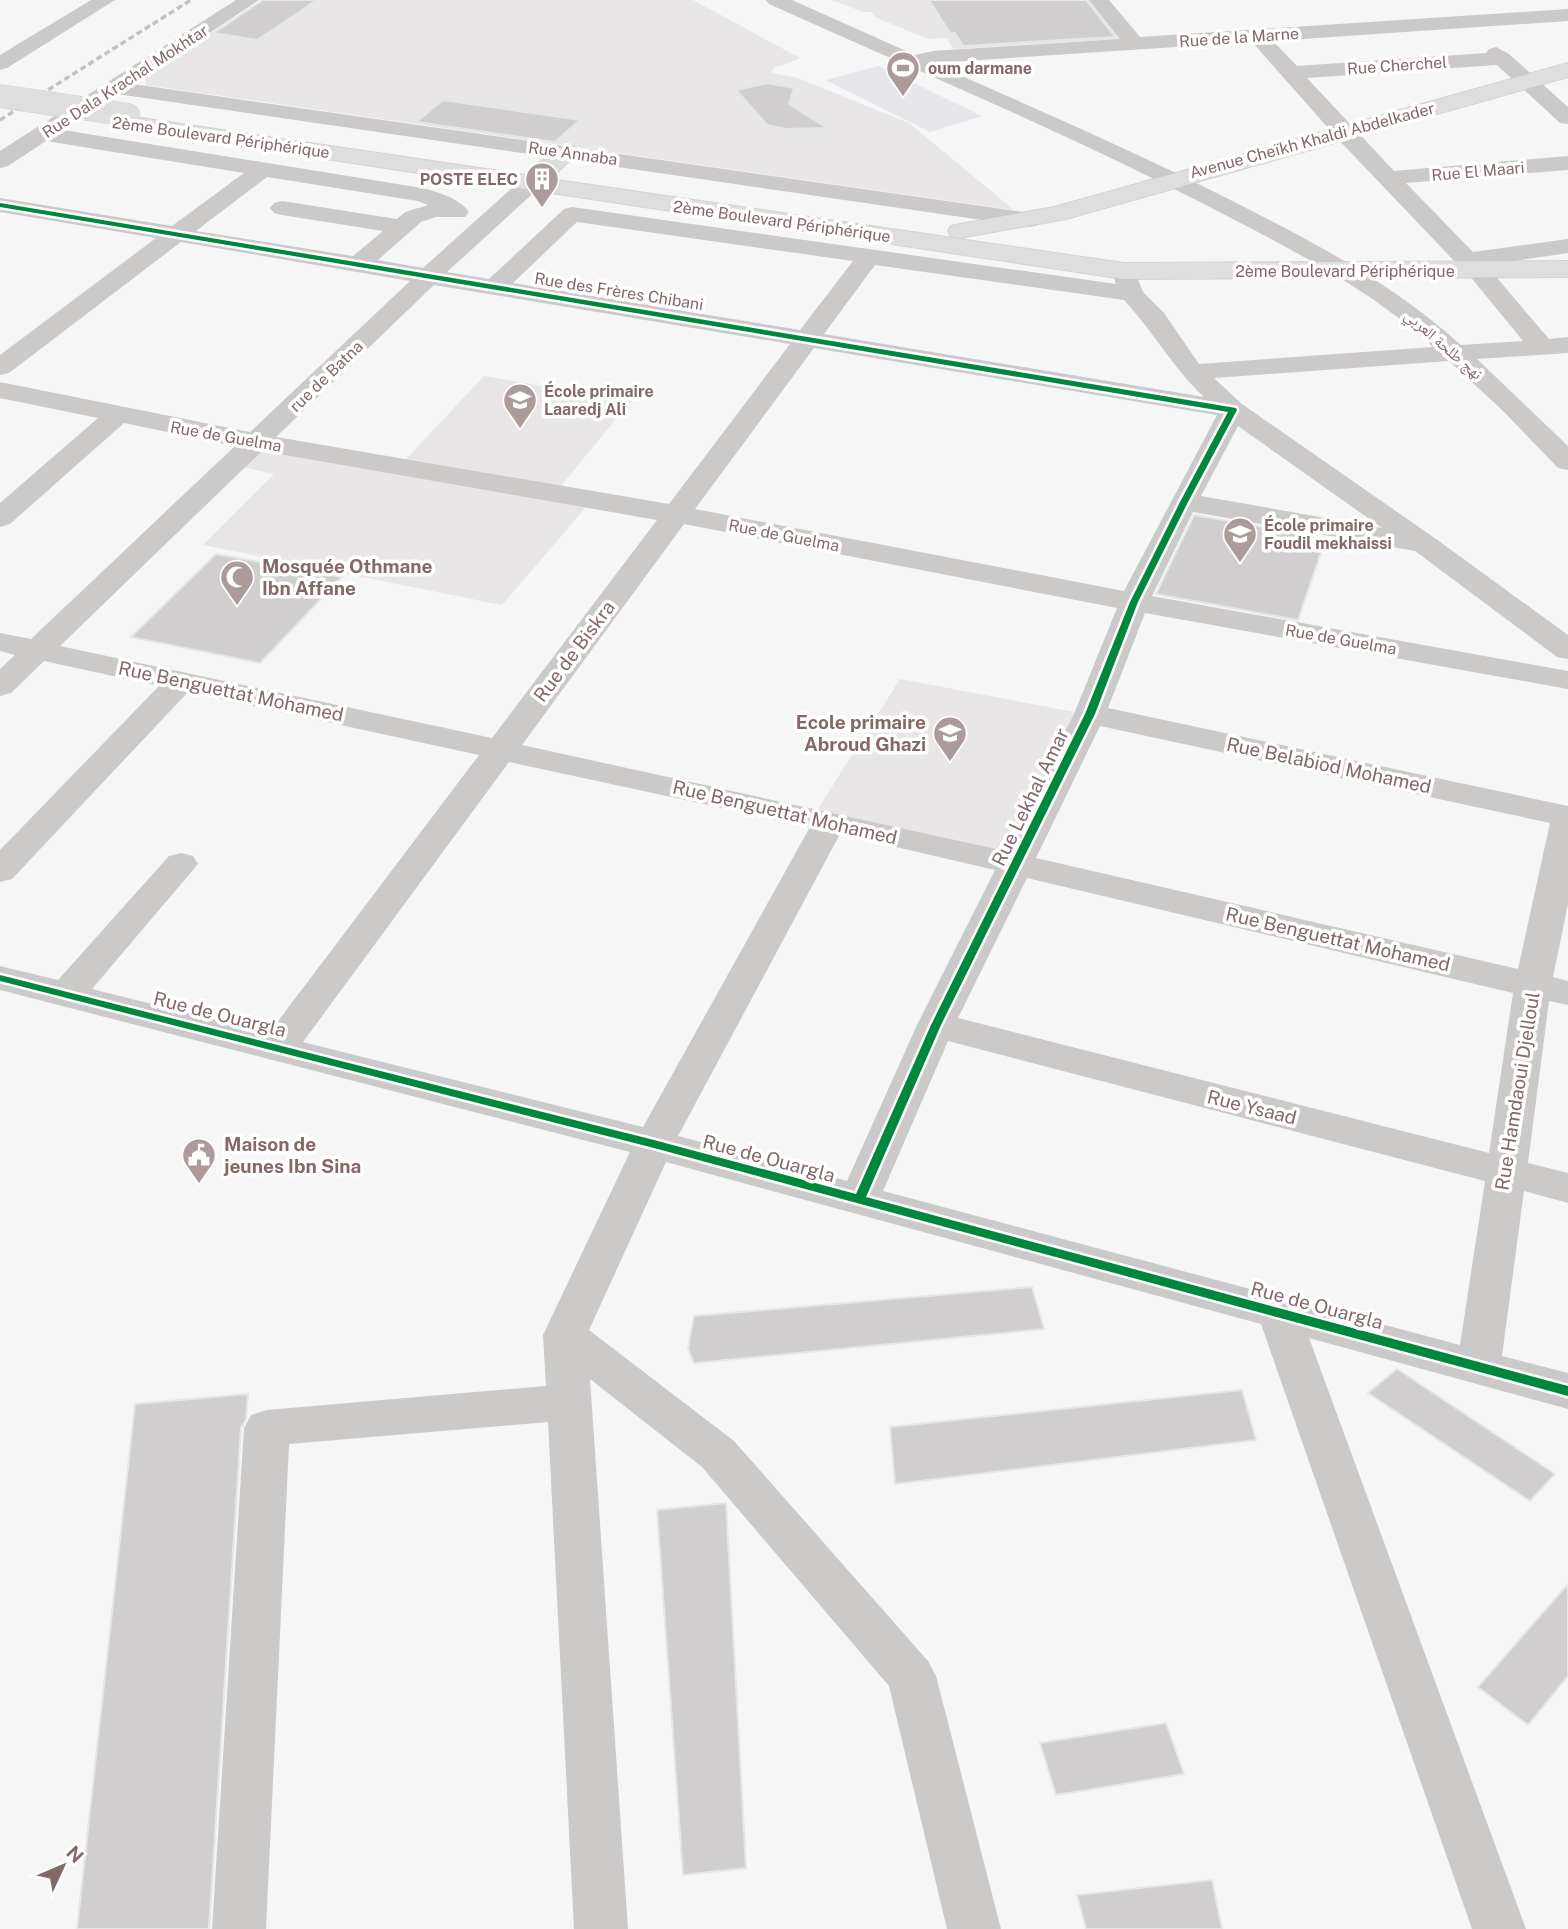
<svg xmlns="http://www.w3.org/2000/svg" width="1568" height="1929" viewBox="0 0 1568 1929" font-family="'Public Sans','Noto Naskh Arabic',sans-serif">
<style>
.built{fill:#e8e6e6}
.green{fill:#e7e6ea}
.building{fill:#d0cece;stroke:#e6e6e6;stroke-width:2}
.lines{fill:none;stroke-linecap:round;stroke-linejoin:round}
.major-casing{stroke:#d4d2d2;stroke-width:2}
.minor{fill:#ccc9c9;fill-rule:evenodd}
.major{fill:#dfdede;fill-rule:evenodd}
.rail{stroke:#c3c0c0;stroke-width:3.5;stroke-dasharray:6 3.5;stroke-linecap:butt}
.major-bridge-casing{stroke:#d4d2d2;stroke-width:24;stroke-linecap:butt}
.major-bridge{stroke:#dfdede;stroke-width:23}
.cycleway-casing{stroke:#fff;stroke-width:5}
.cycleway{fill:#00873e;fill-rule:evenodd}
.labels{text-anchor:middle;stroke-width:7;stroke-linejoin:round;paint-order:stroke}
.far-street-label{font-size:16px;fill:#856868;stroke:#fff}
.far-poi-label{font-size:16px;font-weight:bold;fill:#856868;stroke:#fff;text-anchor:start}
.poi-label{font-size:19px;font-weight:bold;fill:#856868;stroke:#fff;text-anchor:start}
.street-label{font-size:19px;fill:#856868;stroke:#fff}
</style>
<rect width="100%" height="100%" fill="#f6f6f6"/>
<path class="built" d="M262,0h431l107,58 -26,10 -3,5 24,4 114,46 105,87 -868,-125 -2,-9z
M832,0h259l31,39 -169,10 -6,-11 -19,1 -53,-22 -4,-5h-8z
M484,376l147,25 -71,86 -154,-28z
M262,449l325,57 -85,99 -299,-60 71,-71 -31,-7z
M900,679l180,34 -73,141 -191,-42z"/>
<path class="green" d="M879,66l103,50 -52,16 -105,-52z"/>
<path class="building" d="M263,0h54l-60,40 -43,-7z
M929,0h157l29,37 -152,9 -8,-13h-5z
M767,83l27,5 -5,16 38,24 -41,1 -19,-4 -31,-35z
M443,100l137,20 -25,22 -139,-20z
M1194,515l132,23 -28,82 -142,-26z
M216,554l126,23 -82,86 -129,-26z
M1032,1287l12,42 -350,34 -6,-14 6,-33z
M1397,1369l158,105 -25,27 -162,-108z
M1242,1390l14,50 -361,44 -5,-57z
M248,1394l-2,25 -5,9 -32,501h-132l58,-525z
M726,1503l20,365 -63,7 -26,-365z
M1568,1584v92l-40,49 -50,-38z
M1166,1723l18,51 -128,21 -16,-52z
M1212,1880l10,49h-136l-9,-34z"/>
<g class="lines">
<g class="major-casing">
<path id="major" d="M1568,63v14l-502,142 -106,19 -9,-2 -3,-5 3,-5 9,-2 94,-17z
M121,115l405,60c14,-12 29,-33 49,-28l4,5 -29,27 574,84 444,-2v16l-444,2 -1011,-152 -3,-5 3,-5z"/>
</g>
<path class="minor" d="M91,0h24l-108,68 -7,2v-15z
M236,0h23l-126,84 897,129 8,2 4,5 -4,5 -8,2 -913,-133 -54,36 359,58c16,4 37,10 47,24l-4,5h-29l-15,5 -43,38 45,8 100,-90h16l3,5 -3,5 -92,84 42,7 75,-70 8,-2 544,77 -4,-12 3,-5 9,-2 9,2 10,25 21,21 35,51 234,-17c-61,-56 -133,-93 -206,-131 -148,-78 -305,-143 -458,-212l-3,-4h26l123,55 18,-4 187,-12 -31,-39h20l31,37 428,-28v12l-295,20 24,25 189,-13 3,-4 7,-2 13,7 59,53v17l-8,-1 -63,-58 -190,13 87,93 174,-15v14l-162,13 67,69 95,-13v14l-82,12 63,74 19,-2v16l-91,6 91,87v24l-10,-2 -56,-58 -53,-49 -235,17 28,26 194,135 132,96v24l-11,-2 -142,-106 -222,-39 -41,84 416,75v18l-423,-76 -37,95 460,98v98l-15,73 15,4v24l-19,-4 -21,162 40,10v30l-44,-12 -22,165 66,17v36l-259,-71 217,591h-54l-211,-605 -595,-162 -77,168 145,111 194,220 8,15 65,253h-54l-58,-243 -187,-219 -112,-88 38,550h-54l-26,-507 -259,22 -23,485h-54l32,-501 7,-13 16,-5 279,-24 -3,-51 87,-183 -630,-162v-24l58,14 111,-124 12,-3 12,3 5,8 -106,125 177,44 210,-278 -291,-63 -176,187 -12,3v-32l159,-164 -115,-25 -33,32 -11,3v-27l15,-14 -15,-4v-18l31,6 204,-193 -111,-23 -114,101 -10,3v-24l98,-85 -98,-20v-16l250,50 160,-151 -229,-39 -172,131 -9,2v-20l156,-117 -156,-26v-14l172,28 72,-53 -198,-32 -38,25 -8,2v-17zM1252,42l84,95 122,128 10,2 -2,3 3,5 54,66 -62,4c-64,-57 -129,-93 -205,-132 -105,-55 -214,-101 -323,-150zM267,177l151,24 10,4 -23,7 -8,7 -115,-18 -8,2 -4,5 4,5 8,2 101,16 -30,25 -157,-25zM577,222l276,39 -53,69 -287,-47zM875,265l249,35c29,31 49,68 80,97l-380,-63zM434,285l356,59 -121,160 -393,-67zM814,348l403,67 -93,176 -429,-82zM1238,426l144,102 -181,-32zM262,451l395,69 -165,218 -432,-92zM684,524l433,84 -43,106 -69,137 -483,-106zM1100,726l450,97 -32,146 -482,-111zM509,762l301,65 -167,300 -340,-85zM840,834l155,36 -78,155 -70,156 -169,-45zM1027,878l486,115 -24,160 -531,-135zM948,1041l537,140 -25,164 -577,-154z"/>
<use href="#major" class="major"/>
<path class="rail" d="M0,120l191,-120"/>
<g class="major-bridge-casing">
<path id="major-bridge" d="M0,96l129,19"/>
</g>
<use href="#major-bridge" class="major-bridge"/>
<g class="cycleway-casing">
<path id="cycleway" d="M0,203l1236,205 1,2 -49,92 -50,100 -43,112 -154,311 -75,172 702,189v10l-914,-248 -654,-167v-6l654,165 202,54 75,-169 154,-311 45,-112 50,-100 48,-90 -1228,-205z"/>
</g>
<use href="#cycleway" class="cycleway"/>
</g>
<defs>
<g id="stadium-pin" transform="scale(1.75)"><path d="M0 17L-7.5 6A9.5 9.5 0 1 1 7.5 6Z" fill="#ad9a9a" stroke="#fff"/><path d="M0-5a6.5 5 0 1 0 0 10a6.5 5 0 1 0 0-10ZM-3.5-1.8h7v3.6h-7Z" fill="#fff"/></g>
<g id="building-pin" transform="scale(1.75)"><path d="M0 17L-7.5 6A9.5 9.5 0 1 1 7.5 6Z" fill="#ad9a9a" stroke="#fff"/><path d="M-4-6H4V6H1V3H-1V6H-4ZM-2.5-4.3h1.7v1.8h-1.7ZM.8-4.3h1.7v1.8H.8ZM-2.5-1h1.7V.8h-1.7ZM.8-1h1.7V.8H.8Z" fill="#fff"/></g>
<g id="school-pin" transform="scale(1.75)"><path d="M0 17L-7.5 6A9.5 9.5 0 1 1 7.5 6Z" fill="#ad9a9a" stroke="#fff"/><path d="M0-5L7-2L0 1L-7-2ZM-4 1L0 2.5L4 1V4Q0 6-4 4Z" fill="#fff"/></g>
<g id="mosque-pin" transform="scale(1.75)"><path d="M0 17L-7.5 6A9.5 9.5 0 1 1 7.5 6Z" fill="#ad9a9a" stroke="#fff"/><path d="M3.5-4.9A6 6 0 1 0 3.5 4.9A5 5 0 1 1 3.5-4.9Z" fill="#fff"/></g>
<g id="civic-pin" transform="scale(1.75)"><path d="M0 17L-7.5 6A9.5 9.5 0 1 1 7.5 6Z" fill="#ad9a9a" stroke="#fff"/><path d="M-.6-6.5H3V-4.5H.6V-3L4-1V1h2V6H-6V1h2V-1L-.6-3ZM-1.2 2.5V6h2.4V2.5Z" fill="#fff"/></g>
</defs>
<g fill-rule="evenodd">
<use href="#stadium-pin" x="903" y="68"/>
<use href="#building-pin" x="542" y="179"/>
<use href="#school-pin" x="520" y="400"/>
<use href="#school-pin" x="1240" y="534"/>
<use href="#mosque-pin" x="237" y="577"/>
<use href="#school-pin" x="950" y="733"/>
<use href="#civic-pin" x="199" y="1155"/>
</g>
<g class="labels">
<g class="far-street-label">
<text transform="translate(1239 37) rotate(-4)" y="6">Rue de la Marne</text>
<text transform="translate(1397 65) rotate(-4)" y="6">Rue Cherchel</text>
<text transform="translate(125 81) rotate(-33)" y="6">Rue Dala Krachal Mokhtar</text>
<text transform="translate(221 137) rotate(8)" y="6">2ème Boulevard Périphérique</text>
<text transform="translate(1312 140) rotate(-15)" y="6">Avenue Cheïkh Khaldi Abdelkader</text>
<text transform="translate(573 153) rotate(8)" y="6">Rue Annaba</text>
<text transform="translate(1478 171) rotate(-5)" y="6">Rue El Maari</text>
<text transform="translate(782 221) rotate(8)" y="6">2ème Boulevard Périphérique</text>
<text x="1345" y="277">2ème Boulevard Périphérique</text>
<text transform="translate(619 291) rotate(9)" y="6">Rue des Frères Chibani</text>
<text transform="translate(1444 344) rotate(41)" y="6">نهج طلحة العربي</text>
<text transform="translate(326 376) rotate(-44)" y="6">rue de Batna</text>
<text transform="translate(226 436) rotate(10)" y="6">Rue de Guelma</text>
<text transform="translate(784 535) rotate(11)" y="6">Rue de Guelma</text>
<text transform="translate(1341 639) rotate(10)" y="6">Rue de Guelma</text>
</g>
<g class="far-poi-label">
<text x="928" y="74">oum darmane</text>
<text x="518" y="185" text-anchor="end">POSTE ELEC</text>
<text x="544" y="397">École primaire<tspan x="544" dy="18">Laaredj Ali</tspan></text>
<text x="1264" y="531">École primaire<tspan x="1264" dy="18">Foudil mekhaissi</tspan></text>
</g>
<g class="poi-label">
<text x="262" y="573">Mosquée Othmane<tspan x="262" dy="22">Ibn Affane</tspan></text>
<text x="926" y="729" text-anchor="end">Ecole primaire<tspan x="926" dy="22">Abroud Ghazi</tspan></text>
<text x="224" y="1151">Maison de<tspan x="224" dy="22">jeunes Ibn Sina</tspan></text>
</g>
<g class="street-label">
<text transform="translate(574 651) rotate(-53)" y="7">Rue de Biskra</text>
<text transform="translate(231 691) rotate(12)" y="7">Rue Benguettat Mohamed</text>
<text transform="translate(1329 765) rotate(12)" y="7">Rue Belabiod Mohamed</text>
<text transform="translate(1030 797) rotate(-64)" y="7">Rue Lekhal Amar</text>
<text transform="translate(785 812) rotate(13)" y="7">Rue Benguettat Mohamed</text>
<text transform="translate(1338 939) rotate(13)" y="7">Rue Benguettat Mohamed</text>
<text transform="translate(220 1014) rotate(14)" y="7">Rue de Ouargla</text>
<text transform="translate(1517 1091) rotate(-81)" y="7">Rue Hamdaoui Djelloul</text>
<text transform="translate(1252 1107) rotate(14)" y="7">Rue Ysaad</text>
<text transform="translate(769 1158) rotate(15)" y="7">Rue de Ouargla</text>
<text transform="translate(1317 1305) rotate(15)" y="7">Rue de Ouargla</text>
</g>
</g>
<g transform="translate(63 1866) rotate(46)" stroke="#ffffff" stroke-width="5" paint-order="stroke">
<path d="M0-5L12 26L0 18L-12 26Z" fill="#856868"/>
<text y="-10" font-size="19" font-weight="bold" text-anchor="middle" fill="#856868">N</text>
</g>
</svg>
